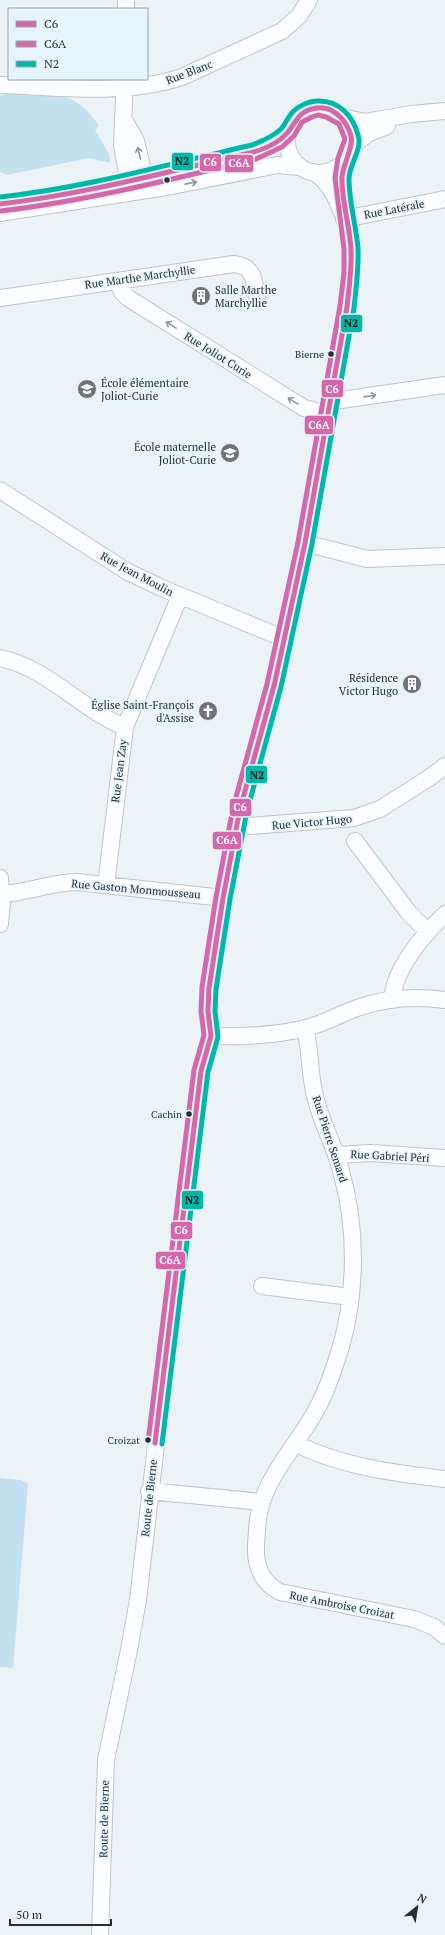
<svg xmlns="http://www.w3.org/2000/svg" width="445" height="1935" viewBox="0 0 445 1935" font-family="'PT Serif',serif">
<style>
.green{fill:#c4e1f0}
.lines{fill:none;stroke-linecap:round;stroke-linejoin:round}
.minor-casing{stroke:#c0c5c8;stroke-width:18}
.minor{stroke:#fcfdfe;stroke-width:16}
.bus-1-casing{stroke:#e6f4fc;stroke-width:8}
.bus-2-casing{stroke:#e6f4fc;stroke-width:8}
.bus-3-casing{stroke:#e6f4fc;stroke-width:8}
.bus-1{stroke:#d767ab;stroke-width:5}
.bus-2{stroke:#d767ab;stroke-width:5}
.bus-3{stroke:#00b8aa;stroke-width:5}
.oneway{stroke:#929698}
.bus-dot{fill:#292e31;stroke:#e6f4fc;stroke-width:1.5}
.labels{text-anchor:middle;stroke-width:3.5;stroke-linejoin:round;paint-order:stroke}
.bus-label{font-size:10px;fill:#292e31;stroke:#e6f4fc;text-anchor:end}
.street-label{font-size:11px;fill:#292e31;stroke:#e6f4fc}
.poi-label{font-size:11px;fill:#292e31;stroke:#e6f4fc;text-anchor:end}
.line-badge{stroke:#e6f4fc;stroke-width:1.5}
.badge-label{font-size:11px;text-anchor:middle;font-weight:bold;fill:#fff}
.pale-badge-label{font-size:11px;text-anchor:middle;font-weight:bold;fill:#111}
</style>
<rect width="100%" height="100%" fill="#ebf3f7"/>
<path class="green" d="M11,92c40,2 64,-4 88,34l-4,4 14,24 1,9 -21,-5 -82,17 -7,-3v-76z
M0,1478l21,2 7,4 -15,184 -13,-1z"/>
<g class="lines">
<g class="minor-casing">
<path id="minor" d="M126,9v-9
M125,79l-3,66 8,46
M0,85c59,2 125,11 182,-8l100,-46 17,-15 10,-16
M287 141a32 32 0 1 1 64 0a32 32 0 1 1-64 0Z
M342,117l23,5 46,-8 34,-3
M123,118l13,23 11,46
M351,147l18,-14 18,-7
M315,173c13,9 21,23 26,38
M86,190l168,-38 20,-8 14,-12
M0,213l172,-27 105,-21 23,2
M344,219l101,-20
M118,281l4,11 6,6 176,110 25,7
M0,298l234,-34c20,2 20,16 23,33
M331,400h10l104,-15
M0,490l128,82 34,16 123,51
M305,543l62,16 78,-3
M0,658c47,9 81,52 125,69
M236,827l118,-9 26,-9 49,-31 16,-12
M355,841l54,72 19,19
M0,878l2,23 -2,23
M106,885l19,-158 55,-131
M2,894c26,-1 49,-12 75,-12l146,16
M392,1000c2,-31 31,-65 53,-86
M305,1028c6,24 4,48 11,72 6,24 19,47 25,71 17,59 16,129 -4,188 -6,19 -13,38 -23,55 -18,32 -45,59 -54,95 -3,11 -3,24 -4,36 -1,21 5,37 24,47l134,27 20,8 11,9
M211,1036c33,1 63,0 95,-8 18,-4 34,-14 51,-20 28,-10 59,-12 88,-8
M336,1155l35,-2 74,5
M262,1286l88,11
M296,1444c48,23 97,29 149,35
M149,1491l113,11
M100,1935l6,-175 23,-110 9,-50 56,-482 8,-54 9,-28 -3,-25 1,-23 14,-90 17,-89 34,-123 31,-143 42,-236 4,-45 -4,-46 -5,-34 3,-22"/>
</g>
<use href="#minor" class="minor"/>
<g class="bus-1-casing">
<path id="bus-1" d="M0,204c86,-10 170,-33 254,-52 12,-4 25,-9 34,-20 9,-11 11,-22 29,-24 17,-2 30,13 34,28 3,9 -8,29 -9,41 -1,21 8,50 9,72 1,20 -2,39 -4,58l-42,236 -31,143 -34,123 -17,89 -14,90 -1,23 3,25 -10,35 -46,372"/>
</g>
<g class="bus-2-casing">
<path id="bus-2" d="M1,211c85,-10 172,-32 255,-52l26,-12 12,-11 8,-14 10,-5 6,-2 8,2 13,7 6,15 -7,19 -3,20 9,71v24l-4,33 -42,236 -31,142 -34,124 -17,89 -14,90 -1,24 3,24 -10,35 -46,372"/>
</g>
<g class="bus-3-casing">
<path id="bus-3" d="M0,197c85,-9 169,-33 252,-52 11,-4 20,-8 29,-16 4,-4 6,-10 10,-15 5,-7 18,-13 26,-13 22,-1 36,15 41,34 5,14 -9,29 -9,44 0,23 7,46 9,69 1,20 -2,40 -4,60l-42,236 -31,143 -34,124 -17,88 -14,90 -1,22 3,26 -10,35 -46,372"/>
</g>
<use href="#bus-1" class="bus-1"/>
<use href="#bus-2" class="bus-2"/>
<use href="#bus-3" class="bus-3"/>
</g>
<defs><path id="oneway-shaft" d="M-6 0H5M1.5-3L5.5 0L1.5 3" fill="none" stroke-width="1.6" stroke-linecap="round" stroke-linejoin="round"/></defs>
<g class="oneway">
<use href="#oneway-shaft" transform="translate(139 153) rotate(-103)"/>
<use href="#oneway-shaft" transform="translate(191 183) rotate(-11)"/>
<use href="#oneway-shaft" transform="translate(171 325) rotate(-148)"/>
<use href="#oneway-shaft" transform="translate(370 396) rotate(-8)"/>
<use href="#oneway-shaft" transform="translate(293 401) rotate(-148)"/>
</g>
<defs>
<g id="building-disc" transform="scale(1)"><circle r="9.5" fill="#6d7376" stroke="#e6f4fc"/><path d="M-4-6H4V6H1V3H-1V6H-4ZM-2.5-4.3h1.7v1.8h-1.7ZM.8-4.3h1.7v1.8H.8ZM-2.5-1h1.7V.8h-1.7ZM.8-1h1.7V.8H.8Z" fill="#fff"/></g>
<g id="school-disc" transform="scale(1)"><circle r="9.5" fill="#6d7376" stroke="#e6f4fc"/><path d="M0-5L7-2L0 1L-7-2ZM-4 1L0 2.5L4 1V4Q0 6-4 4Z" fill="#fff"/></g>
<g id="church-disc" transform="scale(1)"><circle r="9.5" fill="#6d7376" stroke="#e6f4fc"/><path d="M-1.2-6h2.4v3.5h3.3v2.4h-3.3V6h-2.4V-.1h-3.3v-2.4h3.3Z" fill="#fff"/></g>
</defs>
<g fill-rule="evenodd">
<use href="#building-disc" x="201" y="296"/>
<use href="#school-disc" x="87" y="389"/>
<use href="#school-disc" x="230" y="453"/>
<use href="#building-disc" x="412" y="684"/>
<use href="#church-disc" x="208" y="711"/>
</g>
<g class="bus-dot">
<circle cx="167" cy="180" r="3.5"/>
<circle cx="331" cy="354" r="3.5"/>
<circle cx="189" cy="1114" r="3.5"/>
<circle cx="148" cy="1440" r="3.5"/>
</g>
<g class="labels">
<g class="bus-label">
<text x="324" y="358">Bierne</text>
<text x="182" y="1118">Cachin</text>
<text x="140" y="1444">Croizat</text>
</g>
<g class="street-label">
<text transform="translate(189 72) rotate(-21)" y="4">Rue Blanc</text>
<text transform="translate(394 209) rotate(-11)" y="4">Rue Latérale</text>
<text transform="translate(140 277) rotate(-8)" y="4">Rue Marthe Marchyllie</text>
<text transform="translate(218 355) rotate(32)" y="4">Rue Joliot Curie</text>
<text transform="translate(137 574) rotate(28)" y="4">Rue Jean Moulin</text>
<text transform="translate(119 771) rotate(-83)" y="4">Rue Jean Zay</text>
<text transform="translate(312 822) rotate(-5)" y="4">Rue Victor Hugo</text>
<text transform="translate(136 889) rotate(5)" y="4">Rue Gaston Monmousseau</text>
<text transform="translate(330 1139) rotate(72)" y="4">Rue Pierre Semard</text>
<text transform="translate(390 1156) rotate(3)" y="4">Rue Gabriel Péri</text>
<text transform="translate(149 1498) rotate(-84)" y="4">Route de Bierne</text>
<text transform="translate(342 1605) rotate(11)" y="4">Rue Ambroise Croizat</text>
<text transform="translate(104 1819) rotate(-89)" y="4">Route de Bierne</text>
</g>
<g class="poi-label">
<text x="215" y="294" text-anchor="start">Salle Marthe<tspan x="215" dy="13">Marchyllie</tspan></text>
<text x="101" y="387" text-anchor="start">École élémentaire<tspan x="101" dy="13">Joliot-Curie</tspan></text>
<text x="216" y="451">École maternelle<tspan x="216" dy="13">Joliot-Curie</tspan></text>
<text x="398" y="682">Résidence<tspan x="398" dy="13">Victor Hugo</tspan></text>
<text x="194" y="709">Église Saint-François<tspan x="194" dy="13">d'Assise</tspan></text>
</g>
</g>
<g class="line-badge">
<rect x="171" y="152" width="23" height="19" rx="4" fill="#00b8aa"/>
<rect x="199" y="153" width="23" height="19" rx="4" fill="#d767ab"/>
<rect x="224" y="154" width="30" height="19" rx="4" fill="#d767ab"/>
<rect x="340" y="314" width="23" height="19" rx="4" fill="#00b8aa"/>
<rect x="321" y="379" width="23" height="19" rx="4" fill="#d767ab"/>
<rect x="304" y="415" width="30" height="20" rx="4" fill="#d767ab"/>
<rect x="245" y="765" width="23" height="19" rx="4" fill="#00b8aa"/>
<rect x="229" y="798" width="23" height="19" rx="4" fill="#d767ab"/>
<rect x="212" y="831" width="30" height="19" rx="4" fill="#d767ab"/>
<rect x="181" y="1190" width="23" height="20" rx="4" fill="#00b8aa"/>
<rect x="170" y="1221" width="23" height="19" rx="4" fill="#d767ab"/>
<rect x="155" y="1251" width="31" height="19" rx="4" fill="#d767ab"/>
</g>
<g class="badge-label">
<text x="210" y="166">C6</text>
<text x="239" y="167">C6A</text>
<text x="332" y="393">C6</text>
<text x="319" y="429">C6A</text>
<text x="240" y="811">C6</text>
<text x="227" y="844">C6A</text>
<text x="181" y="1234">C6</text>
<text x="170" y="1264">C6A</text>
</g>
<g class="pale-badge-label">
<text x="182" y="165">N2</text>
<text x="351" y="327">N2</text>
<text x="257" y="779">N2</text>
<text x="192" y="1204">N2</text>
</g>
<rect x="8" y="8" width="140" height="72" fill="#e6f4fc" stroke="#9aa5ab"/>
<rect x="16" y="21" width="20" height="6" fill="#d767ab" stroke="#9aa5ab"/>
<text x="44" y="28" font-size="12" fill="#292e31">C6</text>
<rect x="16" y="41" width="20" height="6" fill="#d767ab" stroke="#9aa5ab"/>
<text x="44" y="48" font-size="12" fill="#292e31">C6A</text>
<rect x="16" y="61" width="20" height="6" fill="#00b8aa" stroke="#9aa5ab"/>
<text x="44" y="68" font-size="12" fill="#292e31">N2</text>
<g transform="translate(417 1907) rotate(30)" stroke="#e6f4fc" stroke-width="3" paint-order="stroke">
<path d="M0-3L7 15L0 10L-7 15Z" fill="#292e31"/>
<text y="-6" font-size="11" font-weight="bold" text-anchor="middle" fill="#292e31">N</text>
</g>
<path d="M10 1919v6h101v-6" fill="none" stroke="#292e31" stroke-width="2"/>
<text x="16" y="1919" font-size="12" fill="#292e31" stroke="#e6f4fc" stroke-width="3" paint-order="stroke">50 m</text>
</svg>
